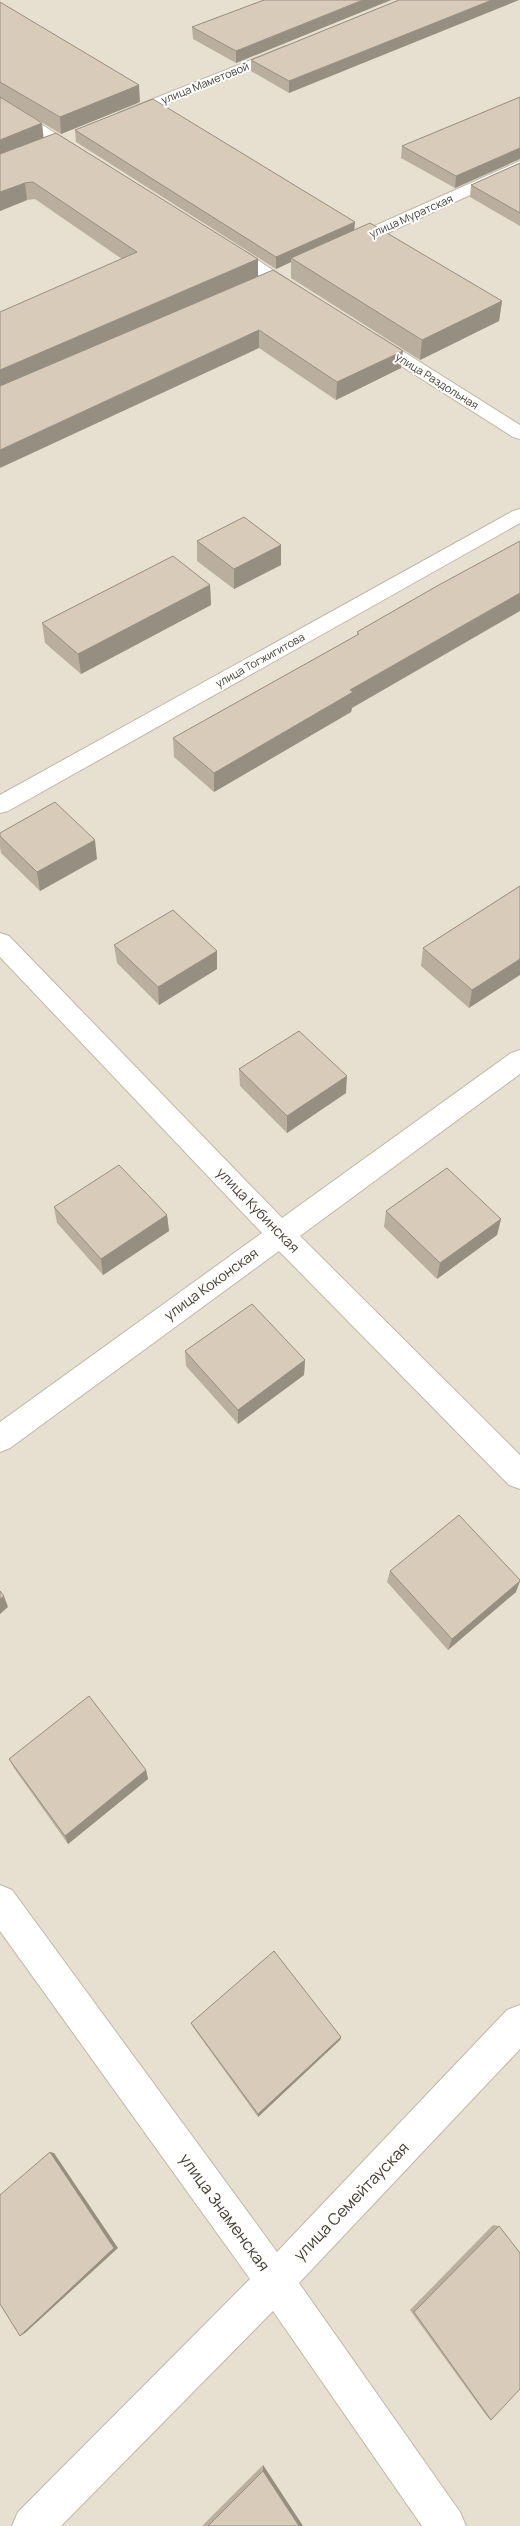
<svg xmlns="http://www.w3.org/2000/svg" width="520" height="2526" viewBox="0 0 520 2526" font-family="Manrope,sans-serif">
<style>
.residential{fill:#e7dfcf}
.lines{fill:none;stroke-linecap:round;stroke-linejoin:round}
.street-casing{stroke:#c1b8a7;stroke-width:2}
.street{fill:#fff;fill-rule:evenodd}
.wall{fill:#baaf9f}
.shaded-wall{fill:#978e82}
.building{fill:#d8cbb9;stroke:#978e82}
.labels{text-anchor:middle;stroke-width:4;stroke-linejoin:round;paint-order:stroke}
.far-street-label{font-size:11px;fill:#443d32;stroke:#fff}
.street-label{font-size:14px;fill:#443d32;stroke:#fff}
.near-street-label{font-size:16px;fill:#443d32;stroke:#fff}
</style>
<rect width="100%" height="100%" fill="#f3ede2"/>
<path class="residential" d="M0,0h520v2526h-520z"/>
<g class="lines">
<g class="street-casing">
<path id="street" d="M286,46l7,4 -2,3 -161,66 -6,2 -8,-5 2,-3z
M0,99l5,2 84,54 -8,5 -6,-2 -75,-47z
M520,161v11l-167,77h-12l-2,-4 2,-4z
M227,243l6,1 75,49 -3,4h-12l-72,-45 -2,-4 2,-4z
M371,334l6,1 143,90v14l-7,-2 -148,-94 -3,-4 3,-4z
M520,509v14l-512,288 -8,2v-18l513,-284z
M0,933l9,3 273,282 229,-165 9,-3v24l-220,162 220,219v34l-11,-4 -230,-234 -269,197 -10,4v-30l262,-189 -262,-276z
M0,1885l12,5 265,362 230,-242 13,-5v44l-221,234 161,229 6,14h-44l-149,-215 -212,215h-49l6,-14 232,-233 -250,-348z"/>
</g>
<use href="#street" class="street"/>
</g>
<path class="wall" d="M264,0h127l-155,63 -43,-24 -1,-12z
M399,0l-110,93 -38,-22v-11z
M0,2l140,100 -79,32 -61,-37z
M520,97v62l-65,29 -54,-30 1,-12z
M75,130l280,100 147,71 -3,20 -79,39 -129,-82v-16l-15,7 -200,-127z
M44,138l214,121v17l143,92 -65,32 -77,-52 -137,-89 -87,-60 -8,1 -27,11z
M520,163v63l-50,-29 1,-12z
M197,541l84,24 -47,24 -37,-28z
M125,581l85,4 1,20 -130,69 -36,-31 -3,-20z
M437,586l-85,122 -1,4 -137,80 -40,-35 -1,-19 184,-103v-3z
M0,833l97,26 -57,32 -39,-38 -1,-6z
M520,886l-51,122 -48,-42 2,-18z
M114,945l103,24 -58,36 -42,-42z
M239,1069l107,24 -59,40 -47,-47z
M54,1207l113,8 2,16 -66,44 -46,-52z
M386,1211l115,8 -4,16 -60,44 -53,-52z
M185,1351l120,9 -1,15 -66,49 -52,-58z
M390,1571l126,21 -68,58 -61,-68z
M9,1759l137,11 2,9 -80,65 -54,-76z
M191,2023l150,14 -1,3 -82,77 -65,-90z
M493,2225l6,1 -8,194 -5,-5 -76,-105z
M263,2465l40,61h-101z"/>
<path class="shaded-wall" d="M363,0h28l-155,63v-12z
M492,0h27l-230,93v-12z
M139,85l1,17 -79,32 -1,-17z
M42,123l2,18 -44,17v-18z
M520,148v11l-65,29 1,-12z
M25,183l2,17 -27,11v-19z
M355,222l-1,12 -63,24v4l-15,7v-12z
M258,259v18l-258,112v-19z
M502,301l-3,20 -79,39 2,-20z
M259,330v18l-259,120v-18z
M403,351l-2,17 -65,32 1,-18z
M281,545v20l-47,24v-20z
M210,585l1,20 -130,69 -3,-20z
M520,593v18l-168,97 -1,4 -137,80v-19l136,-83z
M95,840l2,19 -57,32 -3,-19z
M217,951v18l-58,36 -1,-18z
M520,959v16l-51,33 3,-18z
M347,1076l-1,17 -59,40v-17z
M167,1215l2,16 -66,44 -2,-16z
M501,1219l-4,16 -60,44 3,-16z
M305,1360l-1,15 -66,49v-14z
M520,1581l-4,11 -68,58 4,-11z
M4,1596l4,11 -8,7v-15z
M146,1770l2,9 -80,65 -3,-8z
M341,2037l-1,3 -82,77v-3z
M50,2152l4,1 64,95 -93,85 -5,3z
M263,2465l40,61h-4l-36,-55z"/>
<path class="building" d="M264,0h99l-127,51 -44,-24z
M399,0h93l-203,81 -38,-21z
M0,2l139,83 -79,32 -60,-35z
M0,97l42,26 -42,17z
M520,97v51l-64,28 -54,-30z
M153,99l202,123 -79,35 -201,-127z
M56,133l202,126 -258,111v-58l137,-60 -104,-70 -8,1 -25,9v-38z
M520,163v50l-49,-28z
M370,223l132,78 -80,39 -131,-82z
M273,270l130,81 -66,31 -78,-52 -259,120v-64z
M244,517l37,28 -47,24 -37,-28z
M520,541v52l-170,97 3,2 -139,81 -41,-35 186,-104 -2,-2 80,-46z
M173,556l37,29 -132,69 -36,-31z
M55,802l40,38 -58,32 -37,-36v-3z
M520,886v73l-48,31 -49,-42z
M173,910l44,41 -59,36 -44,-42z
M299,1031l48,45 -60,40 -48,-47z
M119,1165l48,50 -66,44 -47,-52z
M447,1168l54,51 -61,44 -54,-52z
M252,1304l53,56 -67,50 -53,-59z
M459,1515l61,65v1l-68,58 -62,-68z
M0,1591l4,5 -4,3z
M89,1696l57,74 -81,66 -56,-77z
M274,1951l67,86 -83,77 -67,-91z
M50,2152l64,96 -94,88 -20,-32v-109z
M499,2226l21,27v136l-29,31 -77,-108z
M263,2471l36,55h-91z"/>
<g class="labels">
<g class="far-street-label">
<text transform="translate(205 83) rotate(-22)" y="4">улица Маметовой</text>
<text transform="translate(411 216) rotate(-24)" y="4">улица Муратская</text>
<text transform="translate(437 381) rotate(32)" y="4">улица Раздольная</text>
<text transform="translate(260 660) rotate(-29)" y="4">улица Тогжигитова</text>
</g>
<g class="street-label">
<text transform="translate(258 1210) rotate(46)" y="5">улица Кубинская</text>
<text transform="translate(211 1284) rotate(-36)" y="5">улица Коконская</text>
</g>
<g class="near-street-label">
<text transform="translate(351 2201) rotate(-46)" y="6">улица Семейтауская</text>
<text transform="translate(225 2212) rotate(54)" y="6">улица Знаменская</text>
</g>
</g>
</svg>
